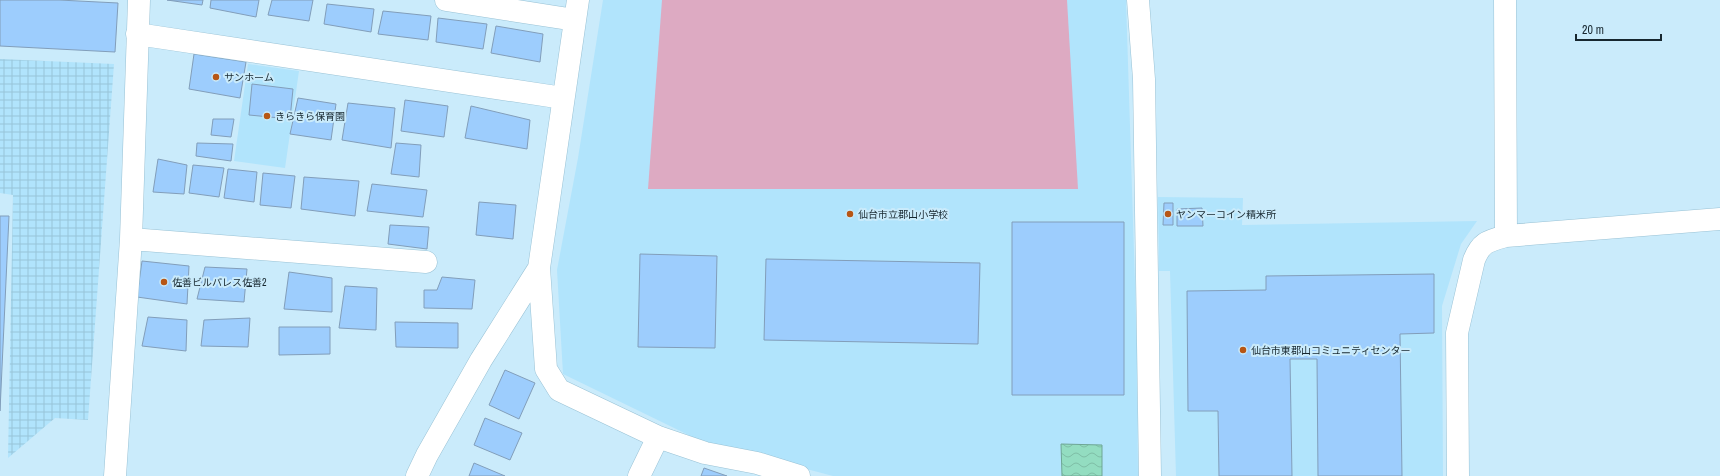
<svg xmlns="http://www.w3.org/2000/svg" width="1720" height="476" viewBox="0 0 1720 476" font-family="'Archivo Narrow','Noto Sans JP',sans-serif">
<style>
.built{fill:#b1e4fc}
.industrial{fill:url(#industrial-grid)}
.park{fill:#ddaac2}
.water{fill:url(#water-waves);stroke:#6ea695}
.building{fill:#9dcdfd;stroke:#829eba}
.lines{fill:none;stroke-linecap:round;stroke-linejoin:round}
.minor-casing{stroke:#99c2d5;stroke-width:23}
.minor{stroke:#fff;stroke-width:22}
.poi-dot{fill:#b75615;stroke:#caebfb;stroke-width:1.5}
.labels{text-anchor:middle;stroke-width:4;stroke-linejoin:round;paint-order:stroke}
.poi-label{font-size:10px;fill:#17272f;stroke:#caebfb;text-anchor:start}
</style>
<defs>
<pattern id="industrial-grid" width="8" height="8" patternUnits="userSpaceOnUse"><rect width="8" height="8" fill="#b1e4fc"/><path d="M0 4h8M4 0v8" fill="none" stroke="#98c4d8"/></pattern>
<pattern id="water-waves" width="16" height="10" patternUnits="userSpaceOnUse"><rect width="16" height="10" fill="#93ddc1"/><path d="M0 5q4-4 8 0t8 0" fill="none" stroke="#7ebea6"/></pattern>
</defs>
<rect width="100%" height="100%" fill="#caebfb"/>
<path class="built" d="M603,0h523l11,347 1,129h-305l-68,-18 -58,-14 -144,-70 -6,-104 21,-112z
M248,64l51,7 -14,97 -51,-7z
M1158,197l85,1 -1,27 235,-4 -16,23 -19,62 1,170h-267l-6,-205h-11z"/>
<path class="industrial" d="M0,59l114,5 -26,356 -33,-2 -47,40 5,-263 -13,-2z"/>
<path class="park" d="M662,0h405l11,189h-430z"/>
<path class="water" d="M1061,444l41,1v31h-40z"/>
<path class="building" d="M0,0h59l59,3 -3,49 -115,-6z
M167,0h36l-1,5z
M211,0h48l-3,17 -46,-9z
M272,0h41l-4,21 -41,-6z
M327,4l47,5 -3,23 -47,-8z
M383,11l48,5 -3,24 -50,-6z
M438,18l49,6 -4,25 -47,-7z
M496,26l47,8 -3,28 -49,-9z
M194,54l52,8 -6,36 -51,-9z
M252,84l41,5 -3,30 -41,-4z
M298,98l38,6 -5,36 -41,-6z
M405,100l43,6 -4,31 -43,-6z
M348,103l47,5 -4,40 -49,-8z
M471,106l59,14 -3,29 -62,-11z
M213,119h21l-3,18 -20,-2z
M197,143l36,1 -2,17 -35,-5z
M396,143l25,2 -2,32 -28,-3z
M158,159l29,6 -3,29 -31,-2z
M193,165l31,3 -5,29 -30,-4z
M228,169l29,3 -3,30 -30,-4z
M263,173l32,3 -4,32 -31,-3z
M304,177l55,4 -4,35 -54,-7z
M372,184l55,6 -4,27 -56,-6z
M479,202l37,3 -3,34 -37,-4z
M1164,203h9v22h-10z
M1202,208l1,18h-26v-17z
M0,216h9l-9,195z
M1012,222h112v173h-112z
M390,225l39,2 -2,22 -39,-5z
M640,254l77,2 -2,92 -77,-1z
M766,259l214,4 -2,81 -214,-4z
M142,261l47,5 -2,38 -50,-7z
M205,267l42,2 -3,33 -47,-3z
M289,272l43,6v34l-48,-3z
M1434,274v59l-34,1 2,142h-84l-1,-117h-27l2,117h-73l-1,-65h-30l-1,-120 79,-1v-14z
M442,277l33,3 -3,29 -48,-1v-18h13z
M345,286l32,2 -1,42 -37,-2z
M148,317l39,3 -1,31 -44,-5z
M250,318l-2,29 -47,-1 3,-26z
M395,322l63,1v25l-62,-1z
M279,327h51v27l-51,1z
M505,370l30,13 -16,36 -30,-14z
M485,418l37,15 -12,27 -36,-15z
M474,463l31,13h-36z
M704,468l23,8h-26z"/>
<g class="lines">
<g class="minor-casing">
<path id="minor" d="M446,0l129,20
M578,0l-39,268 7,101 13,21 99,47 47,16 52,10 42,13
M1138,0l6,79 6,397
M1505,0l1,236
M137,34l426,64
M131,239l295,23
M115,476l16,-237 8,-239
M417,476l10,-21 54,-95 58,-92
M639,476l19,-39
M1458,476l-1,-143 17,-73c7,-18 14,-19 32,-24l214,-17"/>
</g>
<use href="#minor" class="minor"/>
</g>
<g class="poi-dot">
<circle cx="216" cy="77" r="4"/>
<circle cx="267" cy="116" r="4"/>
<circle cx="850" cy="214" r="4"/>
<circle cx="1168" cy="214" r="4"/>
<circle cx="164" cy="282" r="4"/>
<circle cx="1243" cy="350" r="4"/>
</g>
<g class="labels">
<g class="poi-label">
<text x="224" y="81">サンホーム</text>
<text x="275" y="120">きらきら保育園</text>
<text x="858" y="218">仙台市立郡山小学校</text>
<text x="1176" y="218">ヤンマーコイン精米所</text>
<text x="172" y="286">佐善ビルパレス佐善2</text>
<text x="1251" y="354">仙台市東郡山コミュニティセンター</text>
</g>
</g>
<path d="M1576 34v6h85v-6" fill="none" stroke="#17272f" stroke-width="2"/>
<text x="1582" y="34" font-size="12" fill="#17272f" stroke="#caebfb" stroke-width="3" paint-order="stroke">20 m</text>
</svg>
